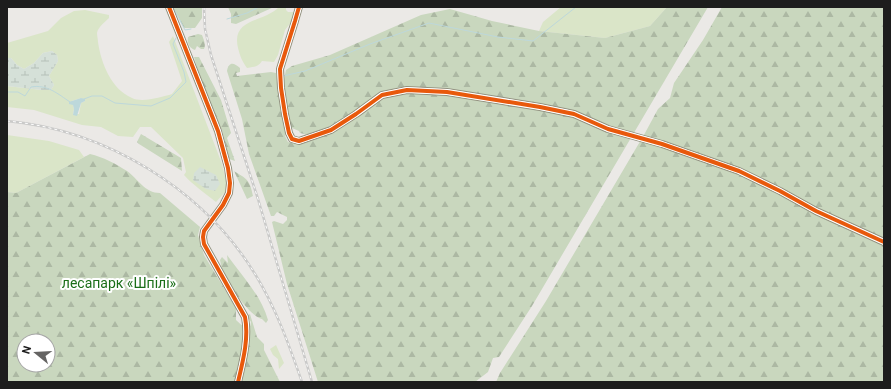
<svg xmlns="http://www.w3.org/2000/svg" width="891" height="389" viewBox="0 0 891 389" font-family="Roboto,sans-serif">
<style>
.grass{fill:#dae5c8;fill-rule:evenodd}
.forest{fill:url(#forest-firs);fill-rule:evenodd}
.wetland{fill:url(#wetland-marsh)}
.water{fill:#bdd8db}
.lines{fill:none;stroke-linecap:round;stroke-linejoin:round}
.stream{stroke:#bdd8db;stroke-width:1}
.secondary-casing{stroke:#939280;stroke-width:8}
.secondary{stroke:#f2f2eb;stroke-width:5.5}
.rail-casing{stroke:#cacac9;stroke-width:2.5}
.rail{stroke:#fff;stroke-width:1;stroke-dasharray:3;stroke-linecap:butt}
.cycleway-casing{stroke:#fff;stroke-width:6}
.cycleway{stroke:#e8590c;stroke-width:4}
.labels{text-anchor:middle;stroke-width:4;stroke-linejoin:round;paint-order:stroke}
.park-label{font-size:14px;fill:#1a6e18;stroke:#fff}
</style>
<defs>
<pattern id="forest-firs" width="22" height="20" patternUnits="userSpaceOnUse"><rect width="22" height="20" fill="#c9d7be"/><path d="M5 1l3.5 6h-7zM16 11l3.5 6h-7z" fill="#acb8a3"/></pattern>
<pattern id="wetland-marsh" width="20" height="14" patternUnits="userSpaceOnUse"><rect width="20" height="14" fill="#d5e0d8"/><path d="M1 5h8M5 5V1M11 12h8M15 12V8" fill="none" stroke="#b6c0b9"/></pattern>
</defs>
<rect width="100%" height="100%" fill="#ebe9e6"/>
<path class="grass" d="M279,7h7v3l2,2h6l-2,9 -7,9 -7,25 -4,7 -12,-1c-5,7 -7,5 -15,7 -5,-7 -7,-12 -9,-20 -7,-30 25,-25 41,-41z
M561,7h106l-17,19 -45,12 -66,-7 4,-9z
M85,10l24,5v3c-4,4 -11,9 -12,15 0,2 1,7 1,9 3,21 13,47 34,56 10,5 30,-1 40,-4l10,-13 -13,-39 4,-6 49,128 4,17v10l-10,11c-11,-9 -23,-17 -32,-27l2,-3 -3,-14 -32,-31h-11l-7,10 -15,-1 -17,-9 -19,-2 -48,-15 -27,-3v-21l35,4h9l3,-5 -5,-9 9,-15 -1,-6 -5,-4 -9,2 -9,10 -10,6 -7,-4 -6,-7h-4v-15l41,-12 13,-13 13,-7zM81,98l4,3 -4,2 -2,11h-6l1,-5 -2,-8z
M7,135l42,6 30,9 5,7 -68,36 -9,-1z
M276,345l8,18 -5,6 -1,-10 -5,-4 -3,-6z"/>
<path class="forest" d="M173,7h29v11l-7,10h-11z
M228,7h46l-38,17 -5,-1v-9z
M667,7h41l-176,299 -33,51 -6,1 -5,14 -13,10h-157l-31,-98 -15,-62 2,-1 9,3 4,-4v-3l-10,-5 -3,4h-3l-22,-62 -7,-35 -15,-48c2,-10 7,-8 13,-3v4l-4,1 1,3 34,-4 5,1 2,10h5l3,-13 6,-4 38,-11 91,-40 29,-6 42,12 47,10 66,7 45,-12zM292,128l7,3 1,2 8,2 -1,2 -13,6 -6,-1 -3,-6 2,-6z
M722,7h162v375h-388l4,-9 46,-72 99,-168 13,-24 12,-11 4,-15 29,-43z
M198,34l4,1c2,5 4,10 2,14h-3l-4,-3 -2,4c-6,-2 -8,-7 -7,-13z
M194,57h5l22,43 10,33 -4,5 8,23 -6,-2 -7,-29 -11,-21 -11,-31z
M141,134l40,24 1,13 -43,-27 -2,-2z
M90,154c13,3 26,10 37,17 11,8 18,22 33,22l40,34 -2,8 6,20 32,53v12l13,12 2,-10 -4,-6 3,-2 7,23 7,7v6l16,32h-273v-190l9,1zM24,341h24v24h-24z
M234,171c13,8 16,9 19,25l-6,3z
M227,255c15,21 34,40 41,65l-2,3 -4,-4c-11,-2 -33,-33 -38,-44 -2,-5 -3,-10 -4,-15l2,-3 6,6z"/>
<path class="wetland" d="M52,51l5,4 1,6 -9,15 5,9 -3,5h-9l-35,-4v-28h4l6,7 7,4 10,-6 9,-10z
M200,167l16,8 4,9 -5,7 -9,-2 -13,-9 1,-7z"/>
<path class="water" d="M81,98l4,1v2l-4,2 -4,13 -4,-1 1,-6 -1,-4 -4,-1v-2z"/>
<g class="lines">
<path class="stream" d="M173,7l12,23 6,-1
M227,19l20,-6 12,-6
M283,76l22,-5 65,-27 59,-21 69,14 35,4 43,-34
M7,92h11l7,4 6,-9c16,-3 27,7 39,15
M84,99l8,-3h10l13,7 36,3 19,-8 16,-16 -2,-10 -11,-28 3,-6"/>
<g class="secondary-casing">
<path id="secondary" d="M169,7l49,124 10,37 2,15 -1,10 -6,12 -19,26 -1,6 1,7 41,73c4,21 -2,44 -7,65
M299,7l-4,14 -15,48 1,19 4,26 4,19 3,6 7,2 32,-11 25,-16 26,-19 25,-5 40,2 93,15 34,7 34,15 54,15 77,27 41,20 36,20 68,31"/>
</g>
<use href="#secondary" class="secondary"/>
<g class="rail-casing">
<path id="rail" d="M204,7l1,22 6,26 47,144 54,183
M7,121c99,9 196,68 248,153 21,34 34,71 47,108"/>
</g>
<use href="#rail" class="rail"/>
<g class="cycleway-casing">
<path id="cycleway" d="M169,7l49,124 10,37 2,15 -1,10 -6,12 -19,26 -1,6 1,7 41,73c4,21 -2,44 -7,65
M299,7l-4,14 -15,48 1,19 4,26 4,19 3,6 7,2 32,-11 25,-16 26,-19 25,-5 40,2 93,15 34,7 34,15 54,15 77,27 41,20 36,20 68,31"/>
</g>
<use href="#cycleway" class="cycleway"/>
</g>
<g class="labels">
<g class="park-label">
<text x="119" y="288">лесапарк «Шпілі»</text>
</g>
</g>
<rect width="891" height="389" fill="none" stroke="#1d1d1d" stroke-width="16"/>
<g transform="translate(36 353) rotate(288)"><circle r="19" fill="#ffffff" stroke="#a5a5a5"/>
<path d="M0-3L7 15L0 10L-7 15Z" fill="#656463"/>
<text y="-6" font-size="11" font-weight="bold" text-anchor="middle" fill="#1d1d1d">N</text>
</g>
</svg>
